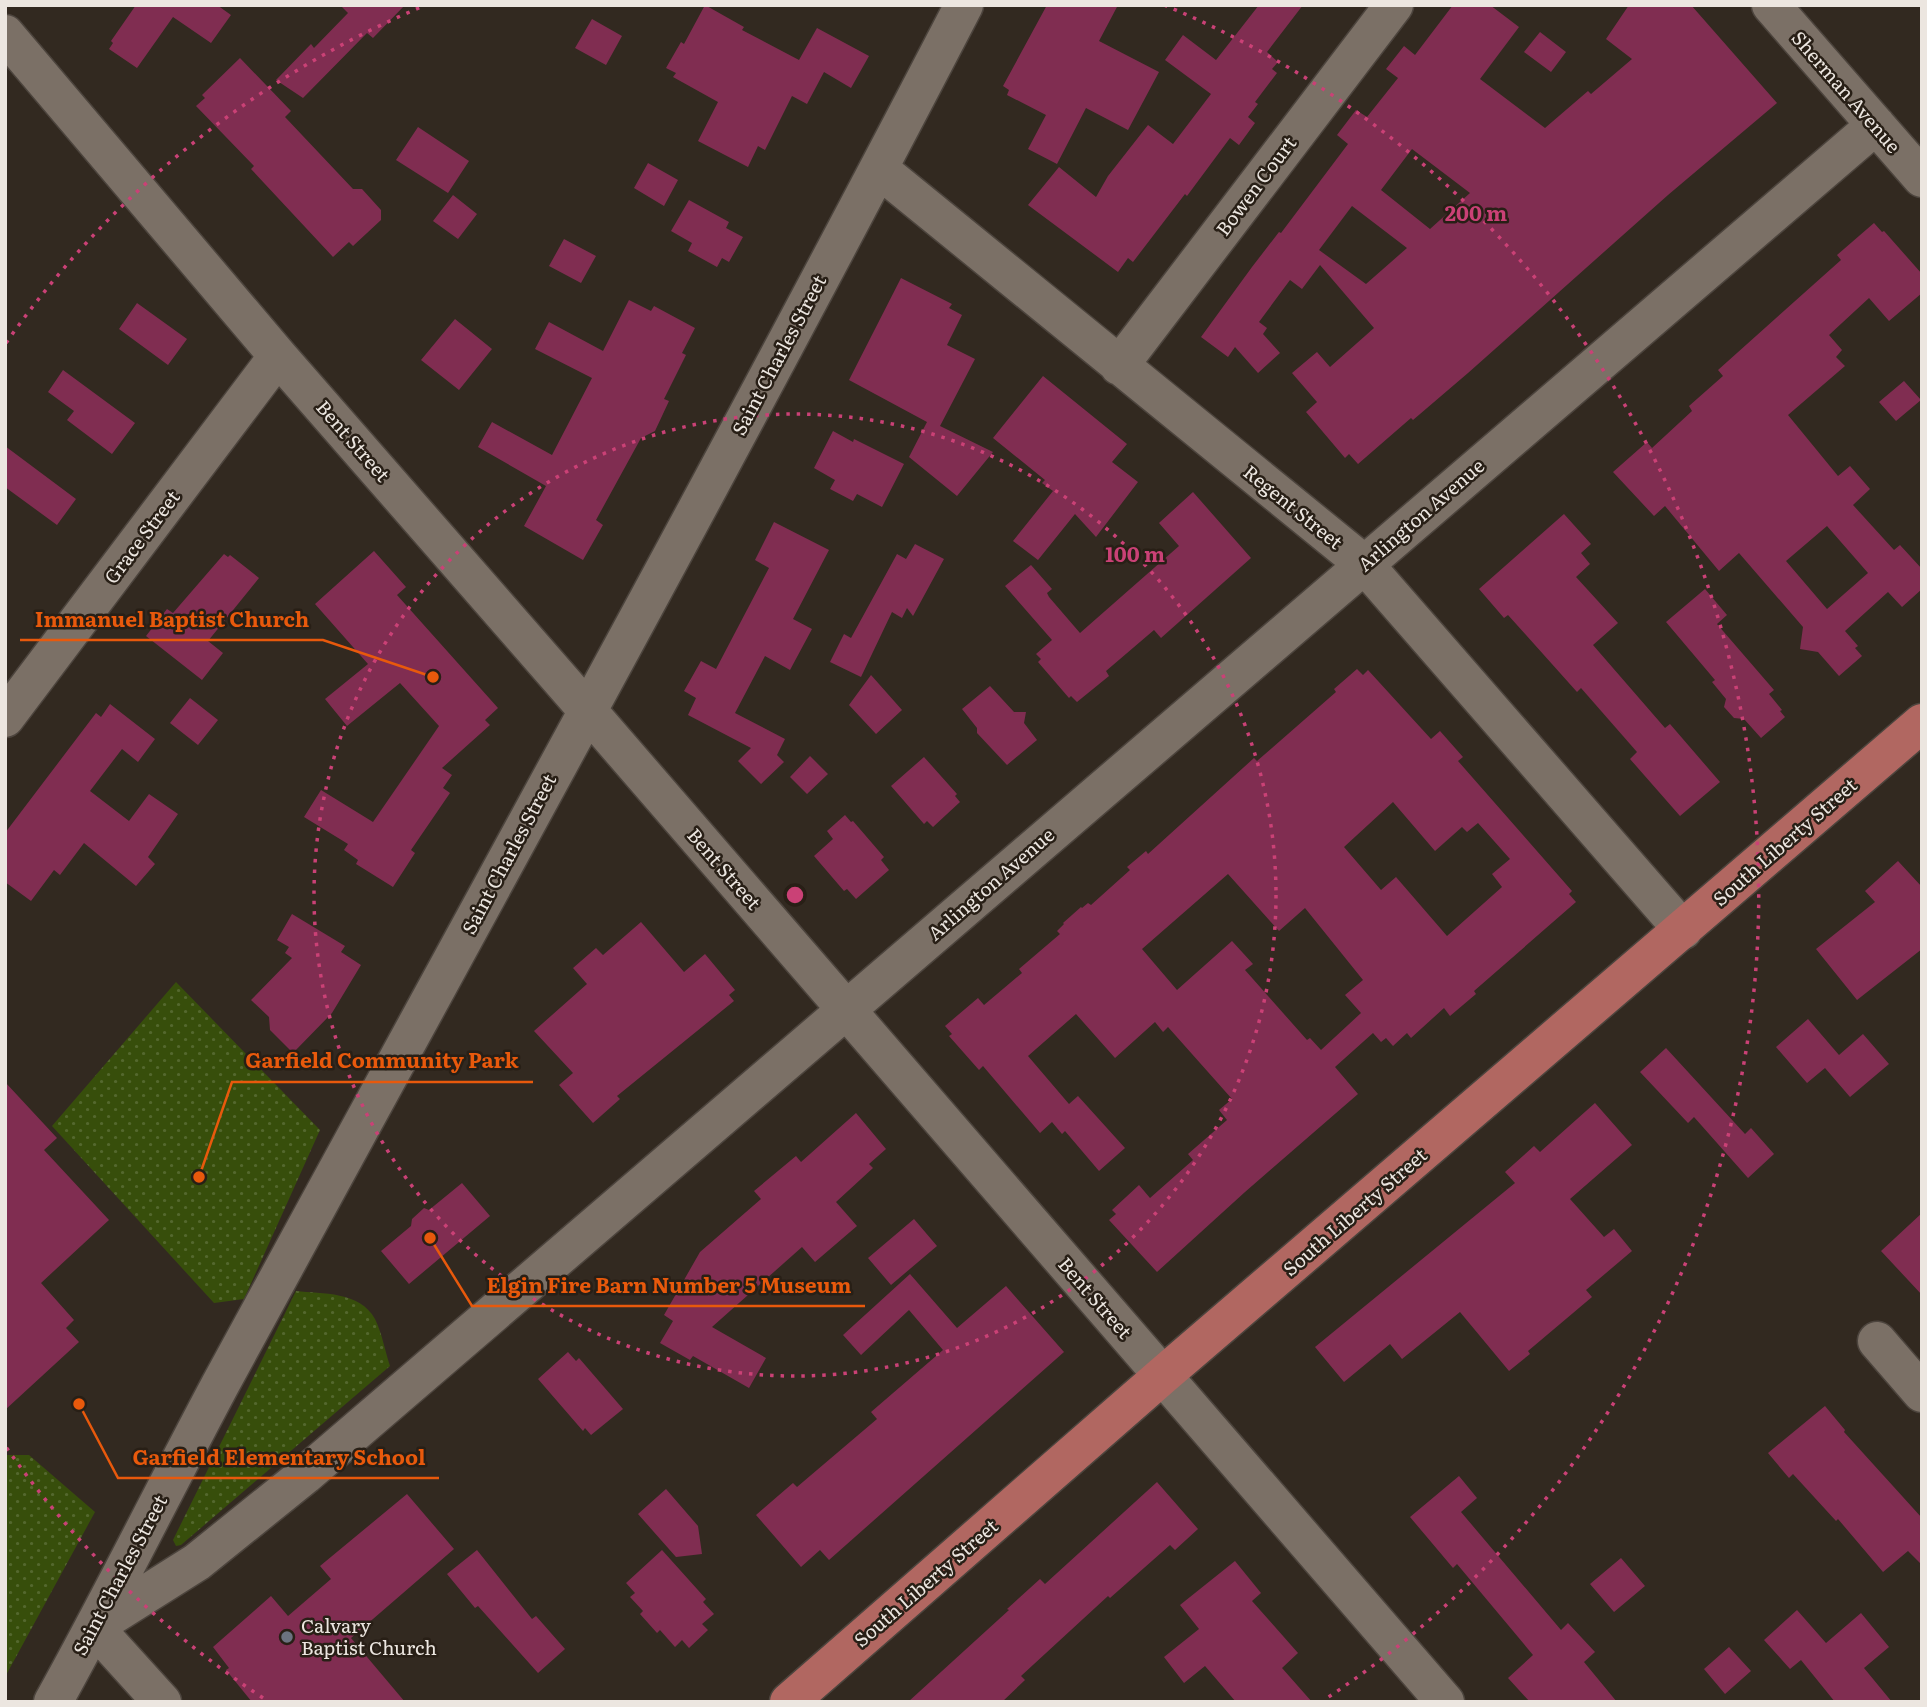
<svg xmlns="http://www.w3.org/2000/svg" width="1927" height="1707" viewBox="0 0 1927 1707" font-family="Literata,serif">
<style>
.park{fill:url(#park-dots)}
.building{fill:#802d51;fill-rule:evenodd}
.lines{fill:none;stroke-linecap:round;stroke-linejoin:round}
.minor-casing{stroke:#4c443d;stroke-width:41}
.major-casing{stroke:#4c443d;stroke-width:41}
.minor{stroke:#7b7066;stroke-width:38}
.major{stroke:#b16761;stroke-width:38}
.ring{fill:none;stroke:#ca4176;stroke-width:3.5;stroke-dasharray:3.5 7}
.worship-dot{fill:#6b7280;stroke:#281f16;stroke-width:2.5}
.labels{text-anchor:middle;stroke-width:5;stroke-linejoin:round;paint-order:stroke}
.street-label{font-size:19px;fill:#ece6e0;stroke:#281f16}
.poi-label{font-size:19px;fill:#ece6e0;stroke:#281f16;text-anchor:start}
.centre{fill:#ca4176;stroke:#281f16;stroke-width:3.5}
.ring-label{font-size:21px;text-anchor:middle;font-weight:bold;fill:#ca4176;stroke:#281f16;stroke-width:5;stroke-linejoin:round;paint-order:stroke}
.leader{fill:none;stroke:#e8590c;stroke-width:2.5}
.callout-dot{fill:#e8590c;stroke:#281f16;stroke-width:2.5}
.callout-label{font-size:21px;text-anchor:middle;font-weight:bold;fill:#e8590c;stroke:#281f16;stroke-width:5;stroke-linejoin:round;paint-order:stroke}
</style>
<defs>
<pattern id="park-dots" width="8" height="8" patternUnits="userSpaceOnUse" patternTransform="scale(1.75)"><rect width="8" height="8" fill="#374e0b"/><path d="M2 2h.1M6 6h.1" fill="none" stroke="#54682e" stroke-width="1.8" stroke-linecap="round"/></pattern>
</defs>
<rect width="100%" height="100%" fill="#322920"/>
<path class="park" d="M176,982l144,148 -76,169 -30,4 -162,-177z
M296,1291c26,3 64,0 79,28 7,14 10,32 15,47l-209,179 -5,1 -3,-6z
M5,1455h24l66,57 -90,165z"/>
<path class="building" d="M136,5h81l14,10 -20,28 -38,-26 -36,51 -28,-19 4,-6 -2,-2z
M340,5h65l-32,33 -6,-5 -64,65 -27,-18 35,-36 3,4 34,-35z
M705,5l39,22 -2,3 57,30 18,-32 52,28 -18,32 -27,-16 -17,32 -15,-8 -27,54 -7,-4 -10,21 -50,-26 20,-39 -45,-25 3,-4 -10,-5 15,-26 3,2z
M1047,5h71l-19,36 60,31 -31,58 -42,-22 -29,56 -29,-15 18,-34 -39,-20 2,-5 -6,-4z
M1259,5h44l-36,47 11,10 -6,7 5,4 -22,29 3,2 -10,13 7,6 -16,22 -9,-7 -43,58 -2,-2 -52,68 -5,-4 -10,14 -90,-67 31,-38 37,30 12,-21 40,-51 25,19 38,-50 -46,-34 18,-25 33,25z
M1453,5h37l29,22 -39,52 65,49 43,-37 3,3 41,-35 -26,-20 23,-34h62l86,98 -109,92 -200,178 -55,47 -2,-2 -53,46 -9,-10 -4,4 -39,-46 11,-10 -25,-29 25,-21 13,15 44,-39 -54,-63 -18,24 -12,-9 -31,42 8,6 -4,6 17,19 -22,20 -23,-26 -7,10 -27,-20 51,-70 27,-35 2,1 67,-89 -11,-9 19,-25 11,7 31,-39 -12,-9 18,-23 11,9zM1412,149l58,44 -40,36 -49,-39zM1352,206l55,42 -41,36 -47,-34z
M592,19l30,17 -16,29 -31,-17z
M1540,32l26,20 -15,20 -27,-20z
M240,58l51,53 -6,6 68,72h9l19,21v10l-28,26 -4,-4 -16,15 -82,-88 3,-3 -58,-60 9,-8 -3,-3z
M418,127l51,34 -21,32 -52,-33z
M648,163l30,17 -14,26 -30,-18z
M453,195l24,19 -19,25 -25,-18z
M689,200l40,22 -3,6 17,9 -14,25 -7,-4 -5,9 -29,-16 4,-8 -21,-12z
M1874,223l8,9 2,-1 38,43v19l-33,28 -20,-23 -40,37 13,15 -6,7 9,9 -57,49 50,61 12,-10 20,23 -17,16 41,45 6,-5 22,24v20l-20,18 -14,-15 -43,39 13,15 -3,2 7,8 -23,20 -21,-24 -18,-3 3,-22 -64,-74 -20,18 -54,-65 -11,10 -41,-44 34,-30 5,6 40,-37 -3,-5 34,-30 -5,-6 123,-110 -4,-5zM1827,526l41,47 -41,36 -41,-48z
M564,239l32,17 -15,27 -32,-17z
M901,278l51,26 -3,4 13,7 -15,30 28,14 -35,67 53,26 -36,44 -48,-39 18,-35 -78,-42z
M629,300l22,11 3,-5 41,22 -13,25 4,2 -22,44 5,2 -14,30 -14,7 -45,82 7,5 -20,35 -59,-34 22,-40 -68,-39 14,-25 60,33 40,-77 -57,-29 14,-27 54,29z
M137,303l50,36 -19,26 -49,-36z
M455,319l37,30 -33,41 -38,-30z
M63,370l72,53 -23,31 -45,-34 7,-9 -26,-19z
M1043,376l84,68 -15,18 26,20 -42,55 -21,-23 -37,46 -25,-19 40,-50 -11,-8 3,-3 -52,-42z
M1904,381l17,19 -25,21 -17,-19z
M833,431l20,11 1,-3 50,25 -22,43 -25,-13 -4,7 -23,-12 5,-9 -21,-12z
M5,446l71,53 -19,26 -52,-38z
M1193,492l58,66 -90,80 -7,-8 -48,41 3,5 -32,26 -6,-6 -2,2 -31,-36 3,-3 -5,-5 16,-14 -47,-54 26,-21 21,24 -5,4 2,4 31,36 99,-87 -20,-23z
M1564,514l27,30 -10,9 9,11 -14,13 42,46 -25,22 72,83 5,-4 50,58 -40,34 -50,-57 7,-7 -56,-64 -4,4 -69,-77 -4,3 -25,-29z
M774,522l55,28 -36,69 19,10 -22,41 -25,-14 -30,57 50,26 -8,16 7,7 -23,22 -23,-23 13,-13 -63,-33 8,-17 -12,-7 17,-30 15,8 53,-101 -14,-8z
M915,544l29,15 -31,57 -6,-8 -5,10 -10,-6 -31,65 -31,-15 14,-28 7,4 46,-84 9,5z
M374,551l32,36 -9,8 101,113 -13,12 5,5 -48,43 10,7 -9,13 7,5 -39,57 4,3 -22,34 -37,-23 2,-4 -14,-10 4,-6 -44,-27 17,-27 52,32 66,-96 -39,-43 -53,43 -22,-27 43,-35 -53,-60z
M224,554l4,3 2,-2 29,23 -51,63 15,12 -21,27 -56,-44 21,-27 6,4z
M1705,589l22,26 -10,9 57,66 -5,4 13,16 -2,1 5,6 -24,21 -17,-19 -10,-1 -10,-11 2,-8 -14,-17 3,-2 -49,-58z
M1357,669l6,6 5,-5 63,69 9,-8 23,26 -5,4 114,130 -3,3 7,8 -102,89 2,3 -26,22 -6,-8 -33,30 -4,-5 -14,13 -7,-8 -5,4 -8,-9 -38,34 23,27 -113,98 -88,80 -48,-52 7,-6 -4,-4 27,-25 11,13 43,-38 -5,-6 39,-34 -8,-10 13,-11 -64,-72 -5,5 -8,-10 -40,36 -39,-44 -48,42 41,48 9,-8 47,52 -26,23 -34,-40 -3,3 -10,-12 -12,11 -57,-67 -4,4 -30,-34 3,-2 -7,-8 33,-28 6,7 38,-32 -3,-4 41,-35 -3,-3 7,-7 -1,-1 18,-16 1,1 6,-5 3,2 39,-35 -3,-3 19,-16 2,3 106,-96 3,3 79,-69 -2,-3zM1393,802l42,49 27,-24 5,5 11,-9 32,36 -18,15 10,13 -55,49 -51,-59 -15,13 -37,-43zM1228,874l51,57 26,-23 58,72 -18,15 16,18 -40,37 -11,-12 -3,2 -62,-70 8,-6 -21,-23 -55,49 -35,-41z
M871,675l31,35 -26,24 -27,-29z
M990,686l24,26h12l-2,11 13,17 -30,25 -30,-32v-5l-15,-19z
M190,698l28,22 -20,25 -28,-22z
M110,704l45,35 -17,23 -16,-13 -32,42 39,30 20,-27 29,20 -30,43 7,7 -19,22 -52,-43 -24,32 -6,-5 -23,31 -26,-19v-49l91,-120 5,4z
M810,756l18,18 -21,20 -17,-17z
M924,757l33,37 -2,2 5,6 -27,25 -6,-6 -3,3 -33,-38z
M845,815l6,7 2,-1 31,36 -3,3 8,10 -33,29 -9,-10 -3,2 -30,-35 19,-17 -6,-8z
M1898,861l24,26v62l-65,51 -41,-51 59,-47 -10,-11z
M292,914l53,32 -4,6 20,13 -29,48 -39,40 -23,-23 -1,-13 -18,-17 41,-42 -7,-5 4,-6 -12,-7z
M641,922l43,50 21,-18 30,36 -6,5 5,6 -117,95 3,3 -27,24 -34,-38 14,-12 -39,-42 53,-47 -14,-16 23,-20 7,7z
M1808,1019l31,36 24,-21 26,30 -39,33 -25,-29 -18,15 -31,-36z
M1666,1048l79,86 6,-6 23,26 -26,24 -54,-61 -6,6 -48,-51z
M5,1082l52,56 -13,12 65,70 -68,63 33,37 -8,8 13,14 -74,68z
M1595,1103l37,42 -62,54 34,38 10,-8 18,22 -46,39 6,7 -64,54 2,3 -21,17 -49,-59 -58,47 -12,-15 -46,38 -29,-35 200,-164 -10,-11 29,-26 6,6z
M856,1113l30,36 -17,15 4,4 -37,34 21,24 -42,36 -13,-15 -90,80 54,31 -17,30 -56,-32 -3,4 -30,-17 13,-22 -9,-6 36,-63 61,-53 -7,-8 42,-35 5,6z
M462,1183l28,33 -81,68 -28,-33 30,-25 1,-7 12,-11 5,2z
M1922,1213v82l-41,-44z
M914,1219l23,27 -46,39 -23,-27z
M910,1274l47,54 49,-42 58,66 -235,208 -9,-10 -19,17 -45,-52 37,-32 4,4 80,-68 -6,-7 72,-62 -34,-40 -48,45 -18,-20z
M568,1352l8,9 3,-3 44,51 -32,26 -6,-7 -2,3 -45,-52z
M1825,1406l20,24 -1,2 78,86v47l-14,-14 -25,21 -45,-53 -2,2 -43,-47 -4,4 -21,-25z
M1459,1476l18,22 -16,14 100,118 7,-7 27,29 -11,10 33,40h-87l-22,-24 25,-23 -76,-91 -4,4 -43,-51z
M1157,1482l41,47 -23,21 -5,-5 -60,53 -2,-2 -87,80 4,4 -23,22h-94l101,-92 -2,-1 33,-30 5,5z
M666,1489l32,37 4,28 -26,3 -38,-43z
M407,1494l47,55 -103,89 54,64h-153l-26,-32 3,-2 -16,-21 58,-51 17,20 43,-37 -11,-13z
M477,1550l55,69 4,-3 29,33 -27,24 -60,-67 -3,2 -28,-34z
M662,1550l44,49 -3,3 11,12 -12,10 6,6 -19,18 -7,-8 -7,7 -15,-17 -3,3 -17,-19 3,-3 -13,-14 5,-4 -9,-10z
M1621,1558l24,28 -31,26 -24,-28z
M1235,1561l26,32 -9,8 46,52 -16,15 30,34h-76l-31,-36 -21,17 -20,-26 35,-28 -19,-24z
M1797,1610l29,33 35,-30 28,34 -25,21 28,34h-57l-34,-42 -11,9 -26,-29z
M1729,1647l22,24 -26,23 -21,-25z"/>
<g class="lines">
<g class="minor-casing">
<path id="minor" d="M1771,5l151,173
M5,34l273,322 310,355 857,991
M879,169l485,395 319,366
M1119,366l275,-361
M5,718l273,-362
M1877,1341l45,52
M53,1702c58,-104 111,-212 167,-317 250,-459 503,-916 744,-1380
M162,1702l-68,-75 103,-65 108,-87 1571,-1350"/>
</g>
<g class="major-casing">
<path id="major" d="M789,1702l373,-326 760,-653"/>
</g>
<use href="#minor" class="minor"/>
<use href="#major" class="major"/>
</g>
<g class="ring">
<circle cx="795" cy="895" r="481"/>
<path d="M263 1698A963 963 0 0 1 6 1447M6 343A963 963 0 0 1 426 5M1164 5A963 963 0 0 1 1327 1698"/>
</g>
<circle class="worship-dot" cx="287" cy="1637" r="7"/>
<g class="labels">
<g class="street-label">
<text transform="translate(1846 92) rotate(49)" y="7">Sherman Avenue</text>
<text transform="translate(1256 186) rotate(-53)" y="7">Bowen Court</text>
<text transform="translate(779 355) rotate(-62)" y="7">Saint Charles Street</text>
<text transform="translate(353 441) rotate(49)" y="7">Bent Street</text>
<text transform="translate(1293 507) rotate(39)" y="7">Regent Street</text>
<text transform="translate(1421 515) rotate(-41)" y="7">Arlington Avenue</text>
<text transform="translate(142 537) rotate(-53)" y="7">Grace Street</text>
<text transform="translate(1785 842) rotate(-41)" y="7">South Liberty Street</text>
<text transform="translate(509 854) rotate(-62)" y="7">Saint Charles Street</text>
<text transform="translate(724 869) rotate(49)" y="7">Bent Street</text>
<text transform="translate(991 884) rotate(-41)" y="7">Arlington Avenue</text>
<text transform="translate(1355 1212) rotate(-41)" y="7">South Liberty Street</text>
<text transform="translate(1095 1298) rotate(49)" y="7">Bent Street</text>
<text transform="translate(120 1575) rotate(-62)" y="7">Saint Charles Street</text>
<text transform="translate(926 1583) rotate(-41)" y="7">South Liberty Street</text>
</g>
<g class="poi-label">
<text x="301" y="1633">Calvary<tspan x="301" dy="22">Baptist Church</tspan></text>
</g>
</g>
<circle cx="795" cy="895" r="10" class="centre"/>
<g class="ring-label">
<text x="1476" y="221">200 m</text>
<text x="1135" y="562">100 m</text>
</g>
<path class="leader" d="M433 677L323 640H20M199 1177L232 1082H533M430 1238L472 1306H865M79 1404L118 1478H439"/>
<g class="callout-dot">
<circle cx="433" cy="677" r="7"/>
<circle cx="199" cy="1177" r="7"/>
<circle cx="430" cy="1238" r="7"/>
<circle cx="79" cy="1404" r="7"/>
</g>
<g class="callout-label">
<text x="172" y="627">Immanuel Baptist Church</text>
<text x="382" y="1068">Garfield Community Park</text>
<text x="669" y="1293">Elgin Fire Barn Number 5 Museum</text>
<text x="279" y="1465">Garfield Elementary School</text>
</g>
<rect width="1927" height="1707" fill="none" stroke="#ece6e0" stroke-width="14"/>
</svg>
